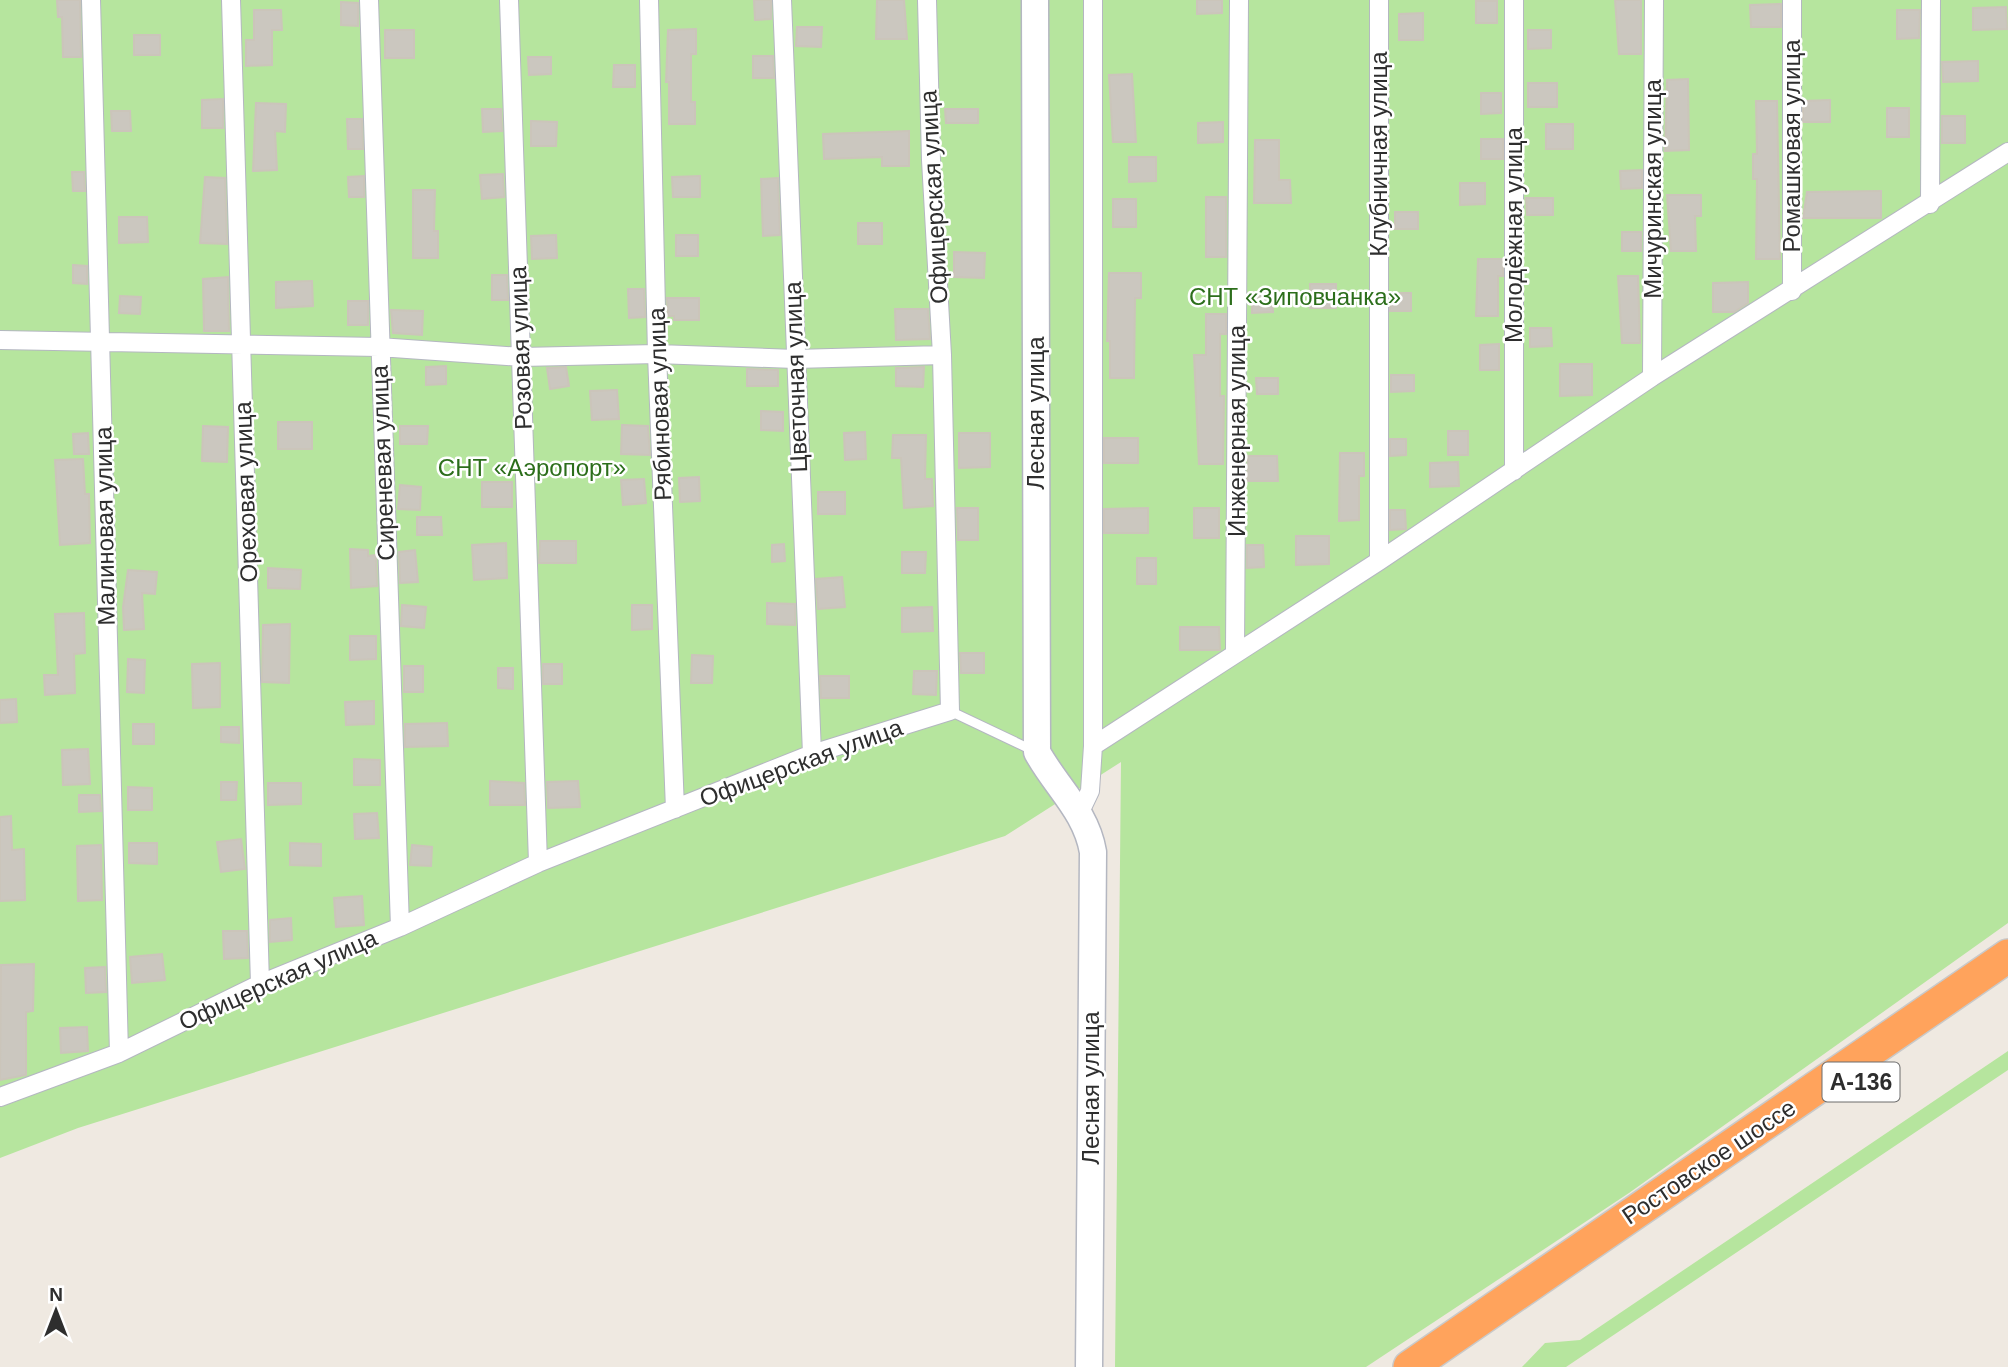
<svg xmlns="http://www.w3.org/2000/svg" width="2008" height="1367" viewBox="0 0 2008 1367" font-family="Helvetica,sans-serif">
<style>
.green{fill:#b6e59e}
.building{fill:#cbc7bf;stroke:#cbc5ba;stroke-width:2}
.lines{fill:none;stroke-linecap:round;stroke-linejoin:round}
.lane-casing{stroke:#b4b7c1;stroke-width:11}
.street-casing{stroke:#b4b7c1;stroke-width:20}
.secondary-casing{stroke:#b4b7c1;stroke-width:29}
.highway-casing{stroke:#c9c9c9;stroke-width:36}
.lane{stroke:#fff;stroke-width:9}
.street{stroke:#fff;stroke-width:18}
.secondary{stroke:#fff;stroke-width:26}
.highway{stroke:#ffa35c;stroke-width:33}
.labels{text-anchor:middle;stroke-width:5;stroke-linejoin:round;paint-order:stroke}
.shield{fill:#fff;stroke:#6d6d6d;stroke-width:2}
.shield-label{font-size:23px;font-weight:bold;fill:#2e2e2e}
.street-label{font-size:24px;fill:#2e2e2e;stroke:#fff}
.park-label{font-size:24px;fill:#2c6e1b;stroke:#fff}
</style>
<rect width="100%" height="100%" fill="#efe9e1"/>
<path class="green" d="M0,0h2008v923l-379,270 -263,174h-251l6,-605 -116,74 -927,292 -78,30z
M2008,1051v19l-442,297h-44l23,-24 35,-3z"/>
<path class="building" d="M57,0h23l1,57h-18l-1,-40h-4z
M754,0h17v19l-16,1z
M877,0h27l3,39h-31z
M1197,0h25v13l-25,1z
M1615,0h26v54h-22z
M1476,1h21v22h-21z
M341,2l17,1v23l-17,-1z
M1781,4v23h-30l-1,-22z
M2006,7l1,22 -34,1v-22z
M254,10h27l1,20h-10v35l-26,1v-26h8z
M1897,10h23l-1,28 -22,1z
M1423,13v27h-24v-26z
M797,27h25l-1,20 -25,-1z
M696,29v25h-5v48h4v22h-26v-42h-3l2,-52z
M385,30h29v28h-29z
M1528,30h23v18l-23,1z
M134,35h26v20h-26z
M753,56h20l1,22h-21z
M528,57h23v17l-22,1z
M1978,61v20l-35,1 -1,-20z
M614,65h21v22h-22z
M1132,74l4,68h-23l-4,-67z
M1688,79l1,71 -24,1 2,-71z
M1528,83h29v24h-29z
M1481,93h20v20l-20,1z
M223,99v29h-21v-28z
M1830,100v22h-27v-21z
M1756,101h21l3,158h-24l1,-80h-4v-25h4z
M256,103l30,1 -1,28 -10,-1 2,39 -24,1z
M1887,108h22v29h-22z
M482,109h19l1,22 -19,1z
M945,109h33v14h-32z
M111,111h19l1,20h-19z
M1942,116h23v27h-23z
M347,119h15l1,30h-15z
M531,121l26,1 -1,24h-25z
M1223,122v20l-25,1v-20z
M1546,124h27v25h-27z
M909,131v35h-27v-9l-58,2 -1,-25z
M1481,139h22v20h-22z
M1255,140h24v40h11l1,23h-37z
M1129,157h27v24l-27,1z
M1642,170v18l-21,1 -1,-18z
M72,172h12l1,19h-12z
M503,174l1,23 -22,2 -2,-24z
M364,176v21h-15l-1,-20z
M700,176v21h-27l-1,-20z
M205,177l20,1 2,66 -27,-1z
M778,178l2,57 -17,1 -2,-57z
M1460,183h25v21l-25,1z
M413,190h22l-1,41h4v27h-25z
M1881,191v27h-78l4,-26z
M1667,195h34v21h-6l1,35h-25z
M1206,197h20v60h-20z
M1526,198h27v17h-26z
M1113,199h23v28h-23z
M1395,212h23v17h-23z
M119,217h28l1,25 -29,1z
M858,223h24v21h-24z
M1622,232h19v19h-19z
M556,235l1,23 -25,1 -1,-23z
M676,235h22v21h-22z
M954,252l31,1 -1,25 -30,-1z
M1478,259h25v17h-5v40h-22z
M73,265l14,1v18l-14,-1z
M1109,273h32v25h-6l-1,80h-24v-37h-3z
M492,275h15l1,25h-16z
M1618,276h20l2,67h-18z
M228,277l1,54h-25l-1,-52z
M312,281l1,25 -37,2v-26z
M1748,282v21l-14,9h-21v-29z
M1310,284h26v24h-26z
M628,289h16l1,28 -16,1z
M1252,292h20l1,20 -21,1z
M1390,293h21v18h-21z
M120,296l21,1 -1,17 -21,-1z
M667,298h32v22h-25v-4h-6z
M348,301h20v24h-20z
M895,309h33l2,30 -34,1z
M391,310l32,1 -1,24 -29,-2z
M1206,314h20v20h-6v62h4l-1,68h-24l-5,-109h12z
M1530,328h21l1,18 -22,1z
M1499,344v26h-19v-25z
M1560,364h32v31l-32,1z
M446,366v18l-20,1v-18z
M566,367l3,19 -19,3 -3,-21z
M924,367l-1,20 -27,-1v-18z
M747,369l31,1v16h-31z
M1391,375h23v16l-23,1z
M1256,378h22v16h-21z
M617,390l2,29 -27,1 -2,-29z
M761,411l22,1v19l-22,-1z
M278,422h34v27h-34z
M622,425l26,1 2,29 -29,-1z
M203,426l25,1 -1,35 -25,-1z
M400,426h28l-1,18h-27z
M1448,431h20v24h-20z
M865,432l1,27 -21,1 -1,-27z
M88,433l1,21h-15l-1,-20z
M959,433h31v34l-31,1z
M893,435h33l-1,44h7l1,27 -29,2 -3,-50h-9z
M1104,438h34v25h-34z
M1390,439h16v16l-16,1z
M1340,453h24v23h-5v44l-20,1z
M1248,456h29l1,25h-31z
M83,459l2,35h4l1,49 -30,2 -5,-85z
M1458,462l1,24 -29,1v-24z
M699,477l1,24 -20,1 -1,-24z
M644,479l2,24 -23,2 -2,-25z
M482,482h30v25h-30z
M400,485l21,2 -1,23 -22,-1z
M818,492h27v22h-27z
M957,508h21v32h-20z
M1148,508v25h-44v-24z
M1194,508h25v30h-25z
M1390,510h15l1,19 -16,1z
M417,517h24l1,18h-25z
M1296,536h33v28l-33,1z
M540,541h36v22h-37z
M506,543l1,35 -33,2 -2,-35z
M784,544l1,17 -13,1v-17z
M1247,545h16l1,22 -17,1z
M350,549l18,1v6l8,-1 1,31 -26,2z
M415,550l3,32 -18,1 -1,-31z
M902,552h24l-1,21h-23z
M1137,558h19v26h-19z
M268,568l33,2 -1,19 -32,-1z
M128,570l29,2 -2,22 -13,-1 2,36 -20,1 -1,-23z
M842,577l3,30 -27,2 -2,-30z
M767,603l28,1v21l-28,-1z
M402,605l24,2 -2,21 -23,-2z
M632,605h20v24l-20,1z
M932,607l1,24 -31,1v-24z
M84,613l1,40 -11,1 1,39 -30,2 -1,-20h14l-3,-61z
M290,624l-1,59 -27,-1 1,-57z
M1180,627h39l1,23h-40z
M350,636h26v23l-26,1z
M960,653h24v20h-23z
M692,655l21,1 -1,27h-21z
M128,659l17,1 -1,33 -17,-1z
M220,663v44l-27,1 -1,-44z
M543,664h19v20h-19z
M404,666h19v26h-19z
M498,668h15v21l-15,-1z
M914,671h23l-1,24 -23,-1z
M820,676h29v22h-28z
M16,699l1,23 -17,1v-23z
M374,701v23l-28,1 -1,-23z
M447,723l1,23 -43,1v-23z
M133,724h21v20h-21z
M221,727h18v16l-18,-1z
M88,749l2,35 -27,1 -1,-35z
M354,759l26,1v25h-26z
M490,781l34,2 1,22h-35z
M578,781l2,26 -32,1 -1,-26z
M221,782h16l-1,18h-15z
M268,783h33v21l-33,1z
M128,787l24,1v22h-24z
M79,795h21l1,16 -22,1z
M377,813l2,25 -24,1 -1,-25z
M11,816l1,34 12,-1 1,51 -25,1v-84z
M241,839l4,30 -24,3 -4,-30z
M129,843h28v21l-28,-1z
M290,843l31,1v22l-31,-1z
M101,845l1,55 -24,1 -1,-55z
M412,845l20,2 -1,19 -21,-1z
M362,896l2,29 -28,2 -2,-29z
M291,918l1,22 -22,2v-22z
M223,931h24l1,27 -24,1z
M162,954l3,26 -33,3 -2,-26z
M34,964l-1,47 -7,1v63l-26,5 1,-115z
M105,967l1,25 -20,1 -1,-25z
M87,1027l1,24 -27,2 -1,-25z"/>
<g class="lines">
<g class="lane-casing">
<path id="lane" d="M950,711l82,39"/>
</g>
<g class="street-casing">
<path id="street" d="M91,0l28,1053
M231,0l29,984
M369,0l31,927
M509,0l29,863
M649,0l8,354 18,455
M782,0l30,754
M1379,0v561
M1930,204l1,-204
M1792,291v-291
M0,340l379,7 142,10 136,-3 138,5 147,-4
M1652,377l2,-377
M1514,471v-471
M1235,651l4,-651
M1093,746l286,-185 273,-184 356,-225
M1080,812l10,-21 3,-45v-746
M0,1097l119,-44 141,-69 140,-57 138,-64 274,-109 138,-43 -8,-356 -11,-195 -4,-160"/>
</g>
<g class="secondary-casing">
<path id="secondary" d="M1035,0l2,752c19,35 49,59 56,100l-4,515"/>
</g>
<g class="highway-casing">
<path id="highway" d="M1410,1367l598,-411"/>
</g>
<use href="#lane" class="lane"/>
<use href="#street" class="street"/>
<use href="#secondary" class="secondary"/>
<use href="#highway" class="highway"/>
</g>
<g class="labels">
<rect class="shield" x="1822.5" y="1062.5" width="77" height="39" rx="5"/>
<g class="shield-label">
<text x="1861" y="1090">А-136</text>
</g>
<g class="street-label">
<text transform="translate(1792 146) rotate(-90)" y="8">Ромашковая улица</text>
<text transform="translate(1379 154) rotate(-90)" y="8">Клубничная улица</text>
<text transform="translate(1653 189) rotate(-90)" y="8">Мичуринская улица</text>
<text transform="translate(934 197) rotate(-93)" y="8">Офицерская улица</text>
<text transform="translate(1514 235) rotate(-90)" y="8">Молодёжная улица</text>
<text transform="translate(521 348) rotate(-92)" y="8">Розовая улица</text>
<text transform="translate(796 377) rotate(-92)" y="8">Цветочная улица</text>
<text transform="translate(660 404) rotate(-92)" y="8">Рябиновая улица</text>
<text transform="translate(1036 413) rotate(-90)" y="8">Лесная улица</text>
<text transform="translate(1237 431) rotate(-90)" y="8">Инженерная улица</text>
<text transform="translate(383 463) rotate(-92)" y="8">Сиреневая улица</text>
<text transform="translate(246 492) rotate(-92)" y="8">Ореховая улица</text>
<text transform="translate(105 526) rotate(-91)" y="8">Малиновая улица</text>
<text transform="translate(801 763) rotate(-20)" y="8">Офицерская улица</text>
<text transform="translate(278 980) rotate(-24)" y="8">Офицерская улица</text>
<text transform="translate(1091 1088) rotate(-90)" y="8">Лесная улица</text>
<text transform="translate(1709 1162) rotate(-34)" y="8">Ростовское шоссе</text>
</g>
<g class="park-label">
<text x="1295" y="305">СНТ «Зиповчанка»</text>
<text x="532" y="476">СНТ «Аэропорт»</text>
</g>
</g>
<g transform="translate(56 1311)" stroke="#ffffff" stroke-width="5" paint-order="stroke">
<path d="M0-5L12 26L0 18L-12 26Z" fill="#2e2e2e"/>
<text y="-10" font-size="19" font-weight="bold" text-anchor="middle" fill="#2e2e2e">N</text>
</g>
</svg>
